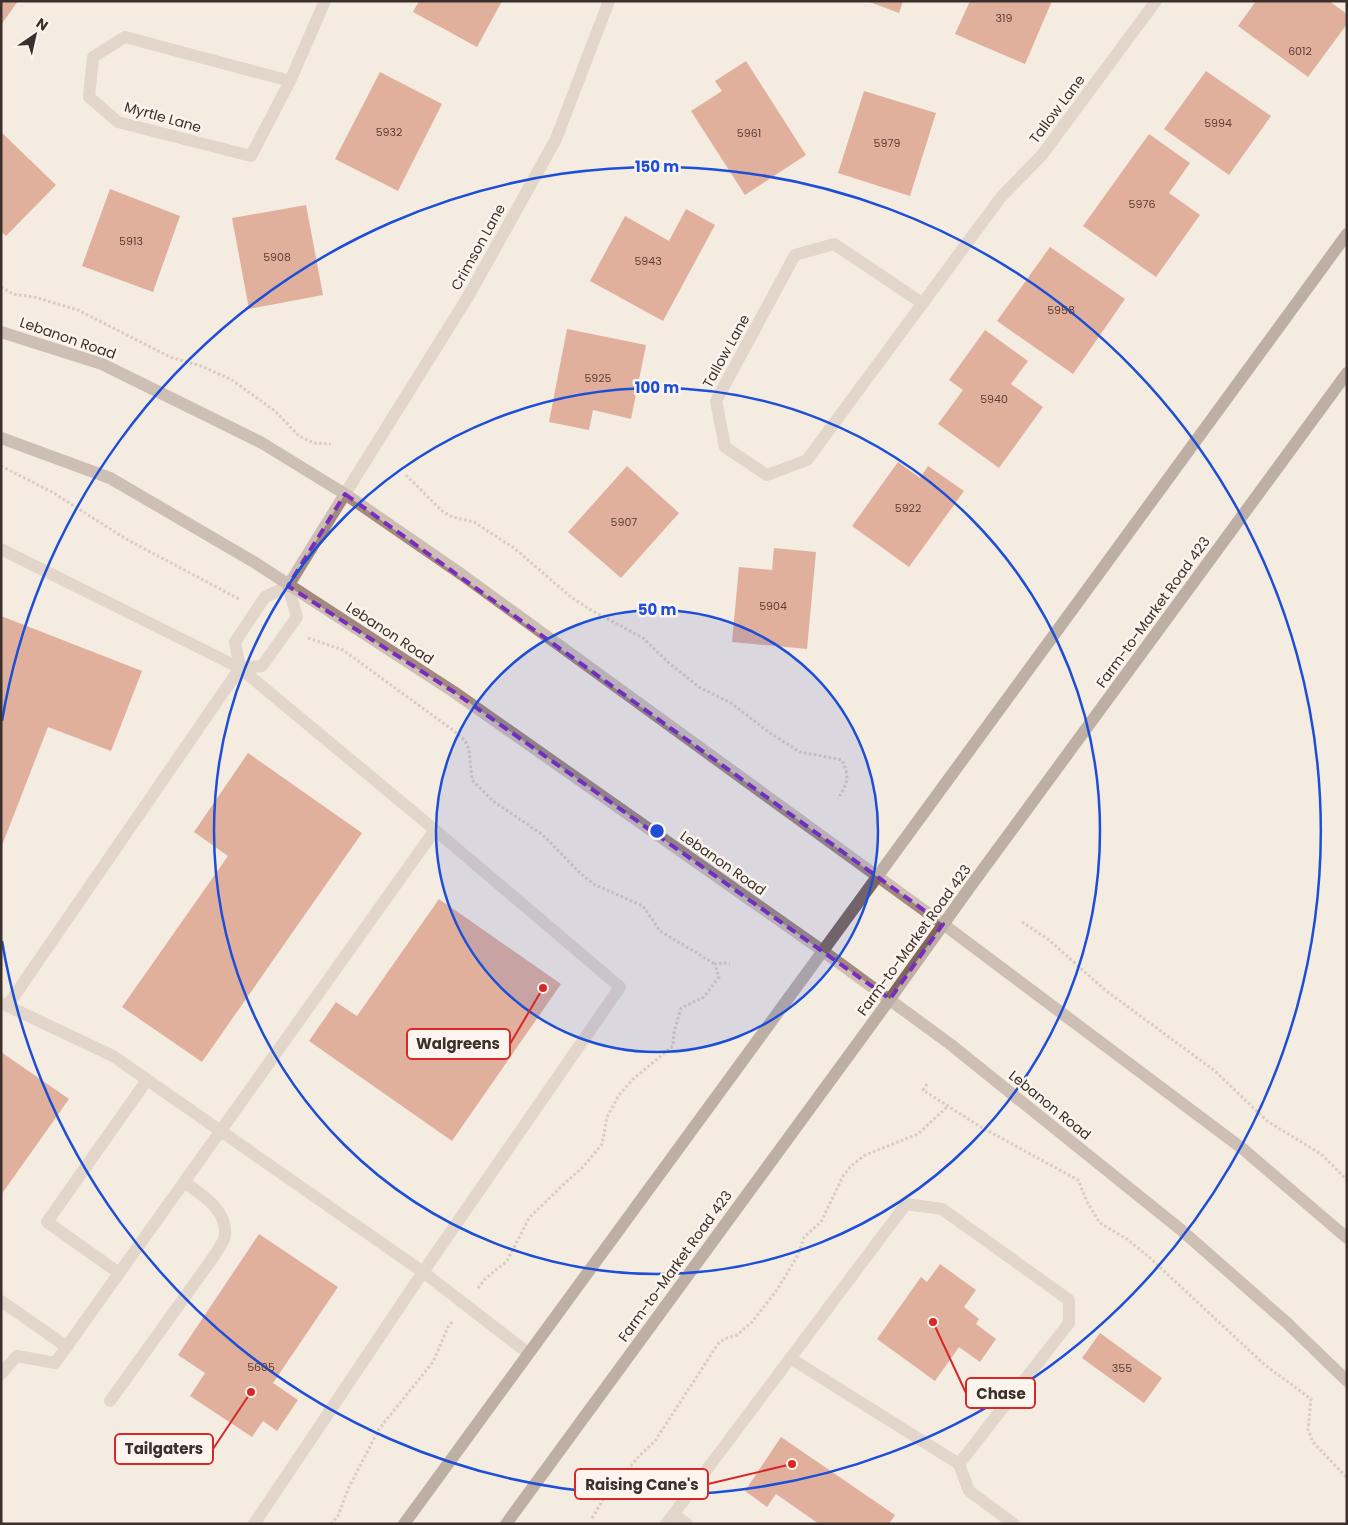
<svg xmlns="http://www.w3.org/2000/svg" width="1348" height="1525" viewBox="0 0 1348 1525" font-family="Poppins,sans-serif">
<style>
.building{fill:#c8694b}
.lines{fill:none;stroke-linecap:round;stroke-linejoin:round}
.path{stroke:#b9a596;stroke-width:3;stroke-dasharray:2.5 2.5;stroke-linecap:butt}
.service{stroke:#cdbbac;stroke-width:12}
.minor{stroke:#cdbbac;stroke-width:12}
.secondary{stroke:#a18a7d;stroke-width:12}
.primary{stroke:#7d675c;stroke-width:12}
.marked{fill:none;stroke:#7b2cbf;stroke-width:4;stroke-dasharray:10 6;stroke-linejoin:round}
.ring{fill:none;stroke:#1d4ed8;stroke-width:2.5}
.labels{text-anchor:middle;stroke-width:5;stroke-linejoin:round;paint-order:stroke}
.number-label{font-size:11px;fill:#5e3e33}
.street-label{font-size:14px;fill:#3b302b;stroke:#fbf5ee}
.centre{fill:#1d4ed8;stroke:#fbf5ee;stroke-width:2.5}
.ring-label{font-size:15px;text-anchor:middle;font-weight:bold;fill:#1d4ed8;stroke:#fbf5ee;stroke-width:5;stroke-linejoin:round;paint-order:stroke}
.leader{fill:none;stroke:#d62828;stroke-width:2}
.callout-dot{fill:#d62828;stroke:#fbf5ee;stroke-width:2}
.callout{fill:#fbf5ee;stroke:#d62828;stroke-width:2}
.callout-label{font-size:15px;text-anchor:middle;font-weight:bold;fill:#3b302b}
</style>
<rect width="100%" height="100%" fill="#f4ebe1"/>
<path class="building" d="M1,1h17l-17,24z
M419,1h83l-25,46 -64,-35z
M867,1h36l-4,12z
M970,1h82l-27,63 -70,-30z
M1256,1h73l18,13v10l-39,53 -70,-51z
M746,61l60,94 -61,40 -54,-84 31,-20 -7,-10z
M1206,71l65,45 -42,59 -65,-46z
M380,72l62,32 -44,87 -63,-32z
M864,91l72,22 -26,83 -72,-23z
M1,132l55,53 -50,51 -5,-5z
M1149,134l41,29 -21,30 31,22 -44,62 -73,-51z
M110,189l70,27 -27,76 -71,-26z
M306,205l17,90 -74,14 -17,-91z
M686,209l29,16 -52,96 -73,-40 35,-65 44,25z
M1050,247l75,52 -52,75 -76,-53z
M567,329l79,16 -15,74 -38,-9 -4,20 -40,-8z
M985,330l43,31 -17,23 32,23 -44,61 -61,-44 25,-34 -14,-10z
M898,462l22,16 8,-12 36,25 -55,76 -57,-41z
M627,466l52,47 -58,65 -53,-46z
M774,548l42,4 -9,97 -75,-7 7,-75 33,3z
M1,616l141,55 -31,80 -63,-24 -47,121z
M248,753l114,80 -160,229 -80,-55 106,-151 -34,-24z
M439,899l122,85 -109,157 -143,-100 27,-39 21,14z
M1,1052l68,47 -68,96z
M259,1234l79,53 -65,96 25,17 -21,31 -14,-10 -11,16 -62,-41 15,-23 -27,-18z
M940,1264l36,26 -12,17 15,12 -3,5 20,15 -16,23 -21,-15 -24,34 -58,-42 44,-62 6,5z
M1100,1333l62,45 -18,25 -62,-45z
M781,1437l114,78 -6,9h-70l-43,-30 -9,13 -22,-16z"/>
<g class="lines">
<path class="path" d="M1,287l12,7 21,3 44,13 92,47 31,9 31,14 43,31 24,25 15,7 17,1
M1,466l51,26 74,47 113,60
M406,475l35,35 11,7 22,5 40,26 57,49 20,13 52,28 26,25 30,24 32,16 39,30 30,19 42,8c8,18 6,22 -4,39
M308,638l35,12 107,78 15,12 4,10 3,30 21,21 50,34 36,37 16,13 48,21 17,25 55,33
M1022,922l27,18 56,50 110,81 52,50 54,33 26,26
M927,1084l-4,6 56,36 99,54 10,24 12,19 27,16 23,19 115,107 46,34 -3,30 5,13 34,36
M478,1288l7,-9 22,-18 22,-43 36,-35 18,-16 19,-23 5,-27 12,-22 14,-16 40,-33 1,-14 7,-24 23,-11 15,-20 -4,-13 10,-1 5,1
M592,1518l11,-18 36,-44 16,-15 63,-97 6,-5 13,-4 15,-13 25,-32 21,-35 6,-18 17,-15 22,-46 8,-10 14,-11 53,-21 30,-28
M331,1524l7,-8 10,-27 31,-60 54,-67 15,-35 5,-6"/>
<path class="service" d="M1,549l239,119 195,162 185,157 -197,285 -169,252
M1,1003l112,53 310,216 105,81
M8,1005l232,-337 -5,-26 30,-45 23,-11 9,31 -35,49 -22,2
M119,1273l-72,-51 100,-142
M1,1301l66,46
M790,1358l169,106
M1,1374l16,-18 38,7 380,-533
M110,1401l102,-142c4,-6 9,-13 12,-20 7,-26 -22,-45 -40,-57
M674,1514l13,10
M666,1524l240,-320 36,5 127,91v23l-110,141 10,27 45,33"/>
<path class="minor" d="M290,81l-165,-44 -32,20 -4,40 29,25 133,34 39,-75 35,-80
M922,303l-88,-59 -39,11 -79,146 9,46 42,28 40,-15 194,-263 41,-42 114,-154
M345,494l124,-199 87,-156 53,-138"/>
<path class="secondary" d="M1,332l101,32 160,79 83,51 116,80 482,350 300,225 104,89
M1,438l109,40 144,84 200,130 369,259 127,93 230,185 106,93 61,59
M288,586l57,-92"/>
<path class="primary" d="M404,1524l943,-1290
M506,1524l384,-525 80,-112 377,-514"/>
</g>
<path d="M0 0H1348V1525H0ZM345,494l598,430 -53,75 -436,-307 -166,-106z" fill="#f4ebe1" fill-opacity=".55" fill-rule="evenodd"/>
<path class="marked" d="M345,494l598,430 -53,75 -436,-307 -166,-106z"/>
<circle cx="657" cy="831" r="221" fill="#1d4ed8" fill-opacity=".12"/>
<g class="ring">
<circle cx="657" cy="831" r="221"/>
<circle cx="657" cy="831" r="443"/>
<path d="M2 721A664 664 0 1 1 2 941"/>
</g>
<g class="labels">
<g class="number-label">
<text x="1004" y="22">319</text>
<text x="1300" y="55">6012</text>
<text x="1218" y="127">5994</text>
<text x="389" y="136">5932</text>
<text x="749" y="137">5961</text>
<text x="887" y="147">5979</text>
<text x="1142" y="208">5976</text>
<text x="131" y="245">5913</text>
<text x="277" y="261">5908</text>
<text x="648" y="265">5943</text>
<text x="1061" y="314">5958</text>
<text x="598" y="382">5925</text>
<text x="994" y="403">5940</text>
<text x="908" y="512">5922</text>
<text x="624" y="526">5907</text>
<text x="773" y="610">5904</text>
<text x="261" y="1371">5605</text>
<text x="1122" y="1372">355</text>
</g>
<g class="street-label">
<text transform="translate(1057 109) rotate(-53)" y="5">Tallow Lane</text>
<text transform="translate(163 117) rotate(16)" y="5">Myrtle Lane</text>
<text transform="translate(478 247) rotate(-61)" y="5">Crimson Lane</text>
<text transform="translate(68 338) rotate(19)" y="5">Lebanon Road</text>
<text transform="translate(726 351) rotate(-61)" y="5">Tallow Lane</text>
<text transform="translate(1153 612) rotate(-54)" y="5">Farm-to-Market Road 423</text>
<text transform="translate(390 633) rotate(33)" y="5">Lebanon Road</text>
<text transform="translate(723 863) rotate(35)" y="5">Lebanon Road</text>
<text transform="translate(914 940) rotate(-54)" y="5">Farm-to-Market Road 423</text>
<text transform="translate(1050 1105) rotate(39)" y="5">Lebanon Road</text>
<text transform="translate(675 1266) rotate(-54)" y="5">Farm-to-Market Road 423</text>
</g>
</g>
<circle cx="657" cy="831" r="8" class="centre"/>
<g class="ring-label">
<text x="657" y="172">150 m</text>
<text x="657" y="393">100 m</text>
<text x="657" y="615">50 m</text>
</g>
<path class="leader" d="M543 988L510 1044M933 1322L966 1393M251 1392L213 1449M792 1464L708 1484"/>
<g class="callout-dot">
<circle cx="543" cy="988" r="5"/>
<circle cx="933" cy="1322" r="5"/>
<circle cx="251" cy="1392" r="5"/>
<circle cx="792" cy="1464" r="5"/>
</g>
<g class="callout">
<rect x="407" y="1029" width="103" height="30" rx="5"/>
<rect x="966" y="1378" width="69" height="30" rx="5"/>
<rect x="115" y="1434" width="98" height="30" rx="5"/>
<rect x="575" y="1469" width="133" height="30" rx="5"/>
</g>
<g class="callout-label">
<text x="458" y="1049">Walgreens</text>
<text x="1001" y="1399">Chase</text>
<text x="164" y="1454">Tailgaters</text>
<text x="642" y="1490">Raising Cane's</text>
</g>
<rect width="1348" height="1525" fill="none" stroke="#3b302b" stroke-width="5"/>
<g transform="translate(35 35) rotate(34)" stroke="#fbf5ee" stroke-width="4" paint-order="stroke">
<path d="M0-4L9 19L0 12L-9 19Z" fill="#3b302b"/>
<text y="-8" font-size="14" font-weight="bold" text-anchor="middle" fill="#3b302b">N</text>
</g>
</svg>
